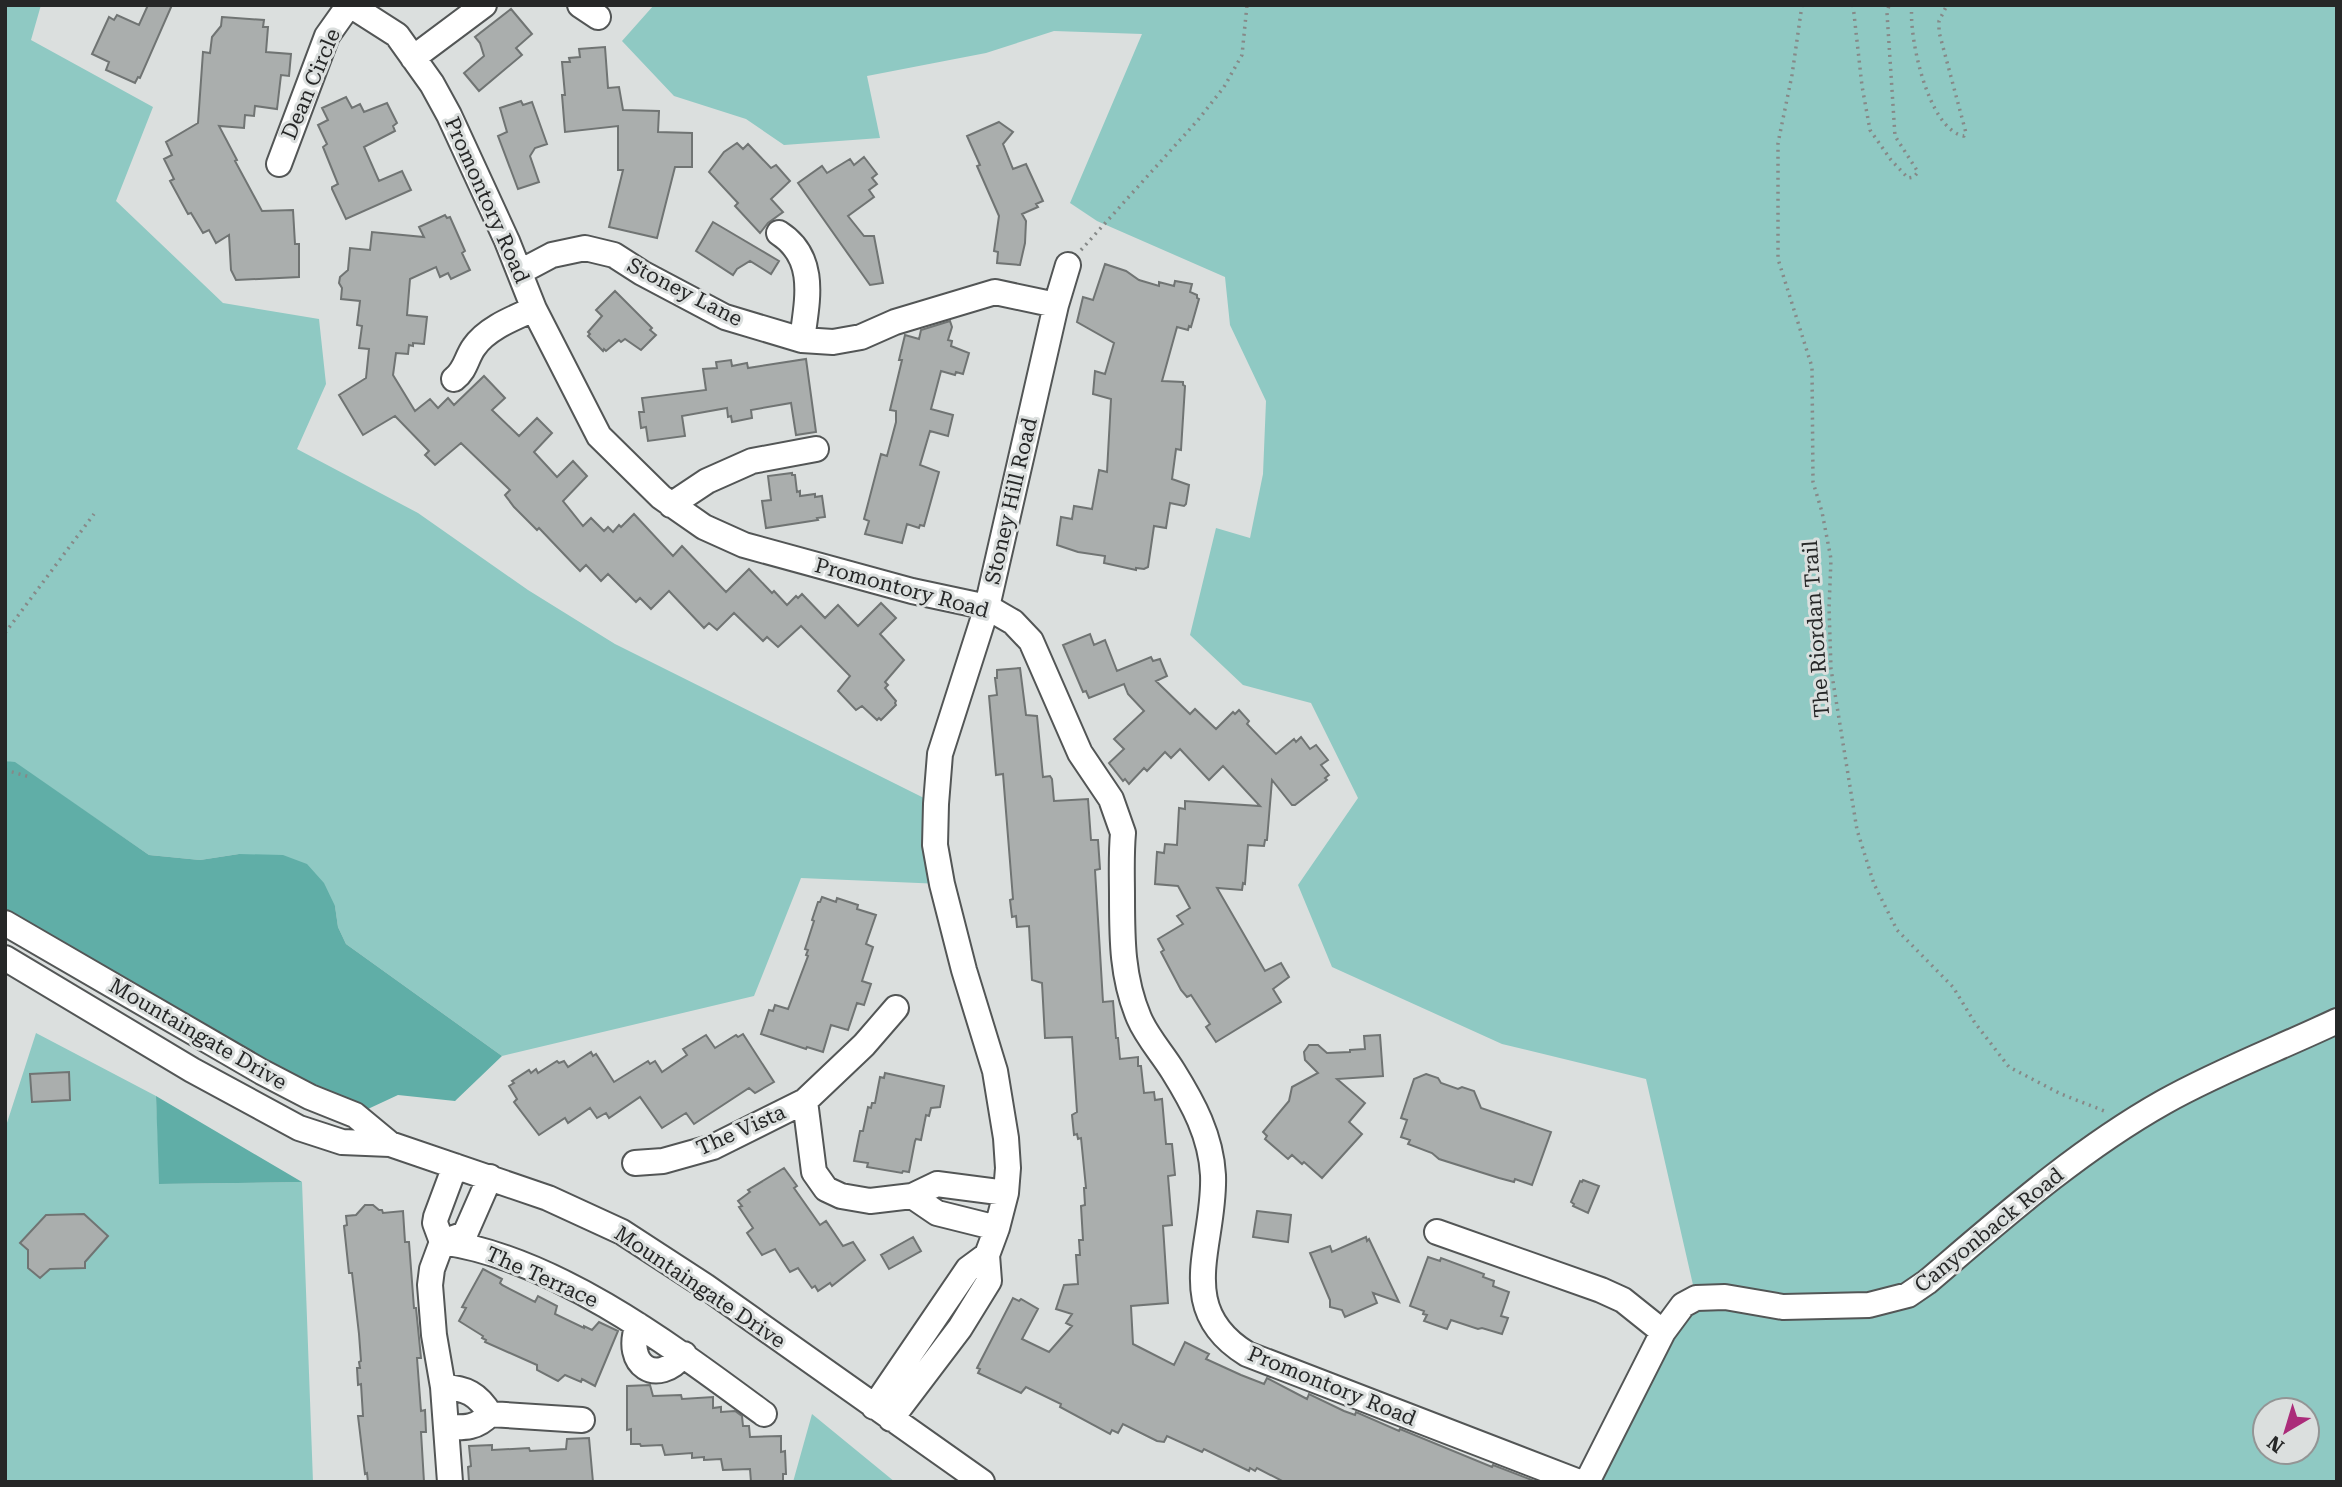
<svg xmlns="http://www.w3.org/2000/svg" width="2342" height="1487" viewBox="0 0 2342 1487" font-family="'Roboto Serif',serif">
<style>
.green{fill:#8fc9c3;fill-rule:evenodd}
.forest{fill:#60aea7}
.building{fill:#aaaead;stroke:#707473;stroke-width:2}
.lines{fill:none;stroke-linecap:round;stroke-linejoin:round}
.minor-casing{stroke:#535656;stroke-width:28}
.path{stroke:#868988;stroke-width:3.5;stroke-dasharray:2 5;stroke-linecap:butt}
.minor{stroke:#fff;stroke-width:24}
.labels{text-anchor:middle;stroke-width:6;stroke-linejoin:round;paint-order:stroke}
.street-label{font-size:21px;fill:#262727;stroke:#dbdfde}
</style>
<rect width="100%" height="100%" fill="#dbdfde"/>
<path class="green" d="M5,5h36l-10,35 122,67 -37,94 107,102 96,16 7,65 -29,65 121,64 110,77 87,54 321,160 6,80 -141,-6 -47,118 -252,60 -156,-112 -8,-17 -3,-21 -96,-52 -39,6 -51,-5 -134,-92 -10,-2z
M654,5h1683v1477h-750l109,-184 -50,-219 -144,-35 -170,-77 -34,-82 60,-87 -47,-95 -68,-18 -53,-50 26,-107 34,10 13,-64 3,-73 -36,-76 -5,-48 -128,-56 -27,-18 72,-169 -88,-3 -68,22 -119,23 13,62 -96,7 -38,-26 -72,-23 -52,-55zM2265,1410h42v42h-42z
M36,1033l120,63 4,88 142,-2 11,300h-308v-353z
M812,1414l83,68h-102z"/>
<path class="forest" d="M5,761l10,1 134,93 51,5 39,-6 44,1 24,9 17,19 11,23 3,21 8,17 156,112 -47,45 -57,-6 -43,20 -350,-192z
M156,1096l146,86 -143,2z"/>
<path class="building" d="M148,5h24l-32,73 -2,-1 -3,6 -29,-13 3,-8 -17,-8 17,-37 5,3 3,-5 22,10z
M511,9l21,25 -16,14 6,7 -43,36 -15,-18 20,-17 -4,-13 -5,-6z
M222,17l42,3 -1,7h5l-2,25 25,2 -2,22 -8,-1 -4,34 -22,-3 -1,10 -9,-1 -1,13 -25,-2 18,34 -2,1 27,50 31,-1 2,34h4v33l-63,3 -5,-10 -2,-35 -13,8 -7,-13 -6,3 -12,-20 -3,1 -18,-33 4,-2 -10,-20 8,-4 -6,-13 32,-19 5,-71 7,1 2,-16 9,-11z
M605,47l3,41 11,-1 4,23 36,1 -1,21 34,1v34h-17l-18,71 -48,-11 14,-57h-5v-44l-53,6 -3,-37h3l-3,-33h8l-1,-4 11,-1 -1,-8z
M346,97l6,11 8,-4 4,8 23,-9 10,20 -4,3 2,5 -31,16 15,34 23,-10 9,19 -65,29 -14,-30v-2l6,-3 -15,-37 4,-3 -9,-19 10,-5 -6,-12z
M521,101l2,4 9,-3 15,42 -12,4 -5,8 9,26 -21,7 -20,-53 9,-4 -7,-24z
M999,122l14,10 -10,12 10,25 13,-5 17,37 -7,3 2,3 -16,7 4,7 -1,22 -5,22 -23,-2 1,-11 -4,-1 5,-35 -22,-50 3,-1 -13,-29z
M737,143l6,6 5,-5 23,24 5,-3 14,16 -19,18 12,13 -15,11 -8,10 -25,-27 3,-3 -29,-31 15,-20z
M864,157l13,17 -5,4 5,6 -8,6 5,7 -26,19 16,20h10l9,47 -13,2 -72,-102 24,-17 5,7 23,-14 4,6z
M445,215l2,3 3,-1 15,34 -3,2 8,17 -19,9 -3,-6 -8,4 -4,-10 -26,12 -3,36 20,2 -3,27 -11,-1v3l-4,-1 -1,9 -12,-1 -3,22 22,36 15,-12 8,9 10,-10 6,7 30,-29 21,22 -13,12 27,26 18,-18 15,15 -18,19 23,25 16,-16 14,15 -24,25 20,25 8,-8 13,13 4,-4 5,5 6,-7 2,2 13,-13 39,42 9,-10 44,46 23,-23 23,24 2,-2 13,14 9,-9 2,2 4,-4 23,24 13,-13 20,21 23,-23 15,15 -16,16 24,26 -19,22 3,3 -3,3 11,13 -1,2 1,2 -15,15 -2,-2 -2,2 -15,-14 -6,4 -18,-19 12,-15 -49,-50 -23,21 -11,-10 -4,4 -29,-28 -17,17 -8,-7 -5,5 -35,-37 -18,18 -11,-11 -4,4 -28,-28 -7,7 -15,-16 -6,6 -41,-43 -2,2 -23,-23 -9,-12 5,-5 -49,-47 -26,22 -10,-10 4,-4 -34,-35 -32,19 -24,-40 27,-17 3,-29 -10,-1 3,-22 -5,-1 3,-24 -19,-2 1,-11 -3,-5 1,-6 8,-7 2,-22 20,2 2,-18 52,5 -5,-10z
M713,222l66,39 -8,13 -21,-13 -13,8 -4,6 -37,-24z
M1105,264l21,7 13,9 20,6v-4l15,4 1,-5 17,3 -2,8 7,3v3l2,1 -8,28 -2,-1 -1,4 -11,-3 -15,54 21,1v3l2,1 -4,64 -5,-1 -4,30 17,6 -3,19 -2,2 -14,-3 -4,25 -12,-2 -6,41 -4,2 -8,-1v2l-32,-7 1,-7 -27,-4 -21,-7 4,-28 11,2 2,-13 18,3 7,-39 8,2 4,-73 -18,-5 2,-23 10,3 9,-31 -37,-21 6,-25 10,3z
M615,291l37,37 -2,2 6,5 -15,15 -16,-11 -4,3 -2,-2 -13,11 -2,-2 -1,2 -15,-15 2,-2 -2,-2 14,-16 -6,-6z
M950,321l2,6 -4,13 4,1 -1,5 18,7 -6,21 -7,-2 -1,3 -14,-4 -10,38 22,6 -5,21 -18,-5 -10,34 19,7 -15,54 -4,-1 -1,3 -12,-4 -5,19 -37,-9 4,-13 -5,-2 17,-65 6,2 9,-34v-11l-6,-1 12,-50h-3l6,-25 14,4 2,-9z
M806,359l10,73 -20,3 -5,-32 -40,7 1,8 -20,4 -1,-6 -3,1 -1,-9 -45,8 3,20 -37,5 -2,-14 -5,1 -2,-16h5l-2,-14 64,-8 -3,-21 14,-1 -1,-6 15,-2 1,6 15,-3 1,5z
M792,473v2h3l2,17 3,-1v5l15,-2v3l7,-1 3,21 -8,1 1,2 -52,8 -4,-27 9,-1 -3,-24z
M1090,634l4,11 11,-5 12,31 34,-14 2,4 7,-2 7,17 -11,5 34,33 5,-5 21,20 17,-17 2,2 4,-4 10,11 -2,3 29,30 18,-15 2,3 5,-5 9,12 6,-4 12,15 -7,5 8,10 -4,3 2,2 -32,25h-3l-20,-25 -5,60h-2l-1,6 -16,-1 -3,39 -2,-1 -1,7 -25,-2 48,83 16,-8 8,14 -16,12 8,13 -65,40 -10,-15 4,-3 -19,-29 -4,2 -6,-7 -20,-38 3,-2 -6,-11 25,-15 -6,-8 13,-8 -12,-22 -23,-2 2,-32 7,1 1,-9 12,1 2,-37 6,1v-8l75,5 -37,-40 -14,14 -29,-31 -9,9 -6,-6 -18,19 -3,-3 -15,16 -4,-5 -2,2 -14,-18 15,-14 -10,-10 30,-28 -16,-17 -4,-10 -35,14 -3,-7 -3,1 -20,-47z
M1020,668l6,47 11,1 6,61 7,-1 2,3 2,22 34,-2 3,41h7l2,29 -5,1 8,132 10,-1 3,37h2l2,21 18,-2v9h3l3,27 10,-1 1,8 7,-1 4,45h6l3,31 -7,1 4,49 -9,1 5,77 -37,3 2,38 41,21 11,-23 24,12 -3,5 35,16 23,9 3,-6 40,21 2,-5 35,17 11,4 1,-3 43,19 1,-2 92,38 1,-2 44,17h-253l-27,-14 -2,3 -5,-3 -1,3 -45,-22 -2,3 -35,-16 -3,6 -7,-1 -34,-17 -5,9 -6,-3 -2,4 -50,-27 1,-3 -35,-17 -5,6 -43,-20 2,-4 -3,-1 36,-70 6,3 2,-2 17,10 -16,30 27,13 23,-26 -6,-3 6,-9 -16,-5 8,-24 14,-1 -2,-29h4l-1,-15h4l-2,-34 4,-1 -1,-17h2l-5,-50 -3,1 -1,-5 -3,1 -2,-20 5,-3 -5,-75 -27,1 -3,-55 -10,-3 -3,-54 -12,1 -1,-11 -4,1 -2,-17 3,-1 -10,-125 -7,1 -7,-79 8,-1 -2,-17h2v-8z
M822,897l14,5 1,-4 21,7 -1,4 19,6 -10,29 7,3 -11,34 9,3 -7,21 -7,-2 -9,27 -17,-5 -8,27 -16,-5 -1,2 -45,-15 8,-24 4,1 2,-6 13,4 20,-53 -2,-1 2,-5 -3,-1 9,-28 -2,-1 6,-18h2z
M743,1034l31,48 -19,11 -6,-5 -55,36 -8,-11 -24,15 -22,-31 -31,21 -3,-5 -9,5 -7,-10 -22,15 -3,-5 -26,17 -25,-33 3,-3 -8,-13 5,-3 -2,-2 17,-11 2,3 5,-4 2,4 19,-12 2,2 5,-2 4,6 23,-15 2,4 3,-2 18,28 34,-21 2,3 5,-3 7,11 25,-17 -4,-6 23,-14 9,13 21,-13 2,2z
M1380,1035l3,41 -46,3 28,24 -16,19 13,12 -40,44 -18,-16 -2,2 -10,-9 -4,4 -23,-20 2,-3 -4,-4 26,-31 3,-14 26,-14 -13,-13 -1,-8 5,-7h9l9,8 23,-1v-2l15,-1 -1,-13z
M69,1072l1,28 -38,2 -2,-28z
M885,1073l59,13 -4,21 -9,1 -2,8 -3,-1 -5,25 -5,-1 -1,2 -6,31 -6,-1 -1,2 -35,-6 1,-4 -14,-2 6,-30h3l5,-24 3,1 1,-5h3l5,-26 4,1z
M1426,1074l12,4 3,5 17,6 4,-2 12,4 7,17 70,24 -19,53 -17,-6 -1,3 -15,-4 -60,-19 -7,-6 -24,-9 2,-4 -9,-3 6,-17 -6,-2 13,-39z
M784,1168l13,18 -3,2 26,37 6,-4 17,25 10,-4 12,18 -33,26 -2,-3 -12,8 -3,-5 -3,2 -14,-20 -8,4 -15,-23 -13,6 -15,-22 6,-5 -14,-21 3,-1 -4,-5 12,-9 -2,-2z
M1583,1180l16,6 -11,27 -15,-7 1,-2 -3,-2 9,-21 2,1z
M365,1205h8l6,5h3l1,3 20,-2 2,31h4l5,66h2l5,50h-4l4,53 4,-1 1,22h-5l3,50h-56l-1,-9 -2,1 -7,-58h5l-2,-32 -3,1 -1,-17h3l-1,-6 2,-1 -2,-27 -7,-61h-3l-5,-47 3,-1 -1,-9 10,-1z
M1257,1211l34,4 -3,27 -35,-5z
M84,1214l24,22 -23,26v6l-35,1 -10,9 -12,-10v-18l-8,-7 26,-28z
M913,1237l8,14 -32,18 -8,-14z
M1366,1237l1,4 2,-2 30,63 -26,-9 4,10 -32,14 -3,-7 -12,-3v-7l-20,-47 20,-7 2,6z
M1428,1257l12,4 1,-3 43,16 -1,3 11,4 -1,5 16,6 -8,24 7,2 -6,16 -20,-6 -4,1 -27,-9 -4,9 -23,-8 3,-6 -4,-1 1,-3 -14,-5z
M483,1269l19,10 -2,4 2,2 33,17 3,-6 19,10 -2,8 29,14v-2l8,4 7,-8 19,9 -23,55 -13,-7 -1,3 -16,-7 -7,6 -21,-11v-5l-52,-23 1,-2 -4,-2 1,-2 -24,-15 7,-13 -4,-1z
M650,1385l3,11 28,-1 1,4 31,-2v11l8,-1v5l14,-1 7,5 1,10h6l1,11 31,-1v16l4,-1 1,23h-3v8h-32l-1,-13 -27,1 -2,-11 -17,1v-3l-12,1v-5l-27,2 -3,-10 -21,1 -1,-2h-9v-15l-4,1v-44z
M589,1438l4,44h-124l-1,-15 3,-1 -2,-20 23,-1v5l37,-2 1,3 36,-2 1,-10z"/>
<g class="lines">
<g class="minor-casing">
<path id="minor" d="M350,5l47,30 35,49 17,31 58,126 27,68 65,127 62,61 43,30 40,18 168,46 75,16 26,15 18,19 49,112 31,46 12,34c-2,22 -1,43 -1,64 0,42 0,81 17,121 8,19 23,35 34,53 20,32 38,65 40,104 3,68 -41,133 34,179l332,128
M580,5l18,12
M413,58l71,-53
M279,164l48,-128 22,-31
M779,233c39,25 28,68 23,107
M520,272l32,-17 33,-7 29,7 28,18 83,44 77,23 31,2 28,-5 34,-15 100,-30 61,13
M454,379c12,-9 12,-21 20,-32 13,-19 40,-29 60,-38
M671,505l36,-24 45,-20 64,-12
M5,923l257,149 48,25 45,18 35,29
M5,958l187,112 107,58 43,14 48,2 158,54 74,34 83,54 277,196
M805,1101l9,71 12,17 15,7 29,5 42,-5 25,-12 69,9
M635,1163l28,-2 50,-14 92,-46 59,-56 32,-37
M912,1196l25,17 60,15
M1437,1232l164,58 22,10 40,32
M442,1242c114,16 231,105 322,172
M442,1242l23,-8 25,-57
M638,1325c-15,40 19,63 46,29
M443,1387c23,1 35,7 47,27l92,6
M874,1407l94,-138 19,-14
M891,1419l69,-91 29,-47 -2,-26 10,-27 9,-35 2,-25 -2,-30 -11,-67 -31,-101 -22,-86 -7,-39 1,-41 4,-50 47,-147 69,-302 12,-40
M447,1427c18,1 30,1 43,-13
M450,1482l-7,-95 -9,-52 -4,-50 2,-16 10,-27 -7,-19 1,-6 19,-51
M1587,1482l76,-150 20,-27 13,-7 29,-1 58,10 86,-2 39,-10 19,-13c75,-64 150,-131 237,-180 55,-31 116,-54 173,-81"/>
</g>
<path class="path" d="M1802,5l-10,70 -14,68v116l34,108 1,115 9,30 9,47 -2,49 2,61 26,161 17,54 23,46 56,57 22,36 34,44 52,27 46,18
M1853,5l9,81 8,44 21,30 17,18 6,-1 4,-5 -23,-36 -8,-123 2,-8
M1912,5c-4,30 16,125 52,131l2,-3 -27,-101v-11l8,-16
M1081,250l117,-130 26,-33 18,-32 5,-50
M5,633l89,-119
M5,770l25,7"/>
<use href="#minor" class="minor"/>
</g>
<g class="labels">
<g class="street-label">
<text transform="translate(311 84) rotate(-67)" y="7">Dean Circle</text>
<text transform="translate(487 200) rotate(66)" y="7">Promontory Road</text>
<text transform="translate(685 292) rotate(27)" y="7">Stoney Lane</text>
<text transform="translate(1011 501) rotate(-77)" y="7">Stoney Hill Road</text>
<text transform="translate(902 588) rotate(15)" y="7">Promontory Road</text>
<text transform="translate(1816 629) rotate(-94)" y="7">The Riordan Trail</text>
<text transform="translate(198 1034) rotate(30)" y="7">Mountaingate Drive</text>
<text transform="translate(741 1130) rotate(-24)" y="7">The Vista</text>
<text transform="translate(1989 1230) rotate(-39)" y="7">Canyonback Road</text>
<text transform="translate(542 1277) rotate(24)" y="7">The Terrace</text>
<text transform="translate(700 1287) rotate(34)" y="7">Mountaingate Drive</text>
<text transform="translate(1332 1386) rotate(22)" y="7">Promontory Road</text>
</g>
</g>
<rect width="2342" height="1487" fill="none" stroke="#262727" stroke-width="14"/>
<g transform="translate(2286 1431) rotate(218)"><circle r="33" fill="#dbdfde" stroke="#939595" stroke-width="2"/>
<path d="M0-5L12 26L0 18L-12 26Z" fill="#ab2c7a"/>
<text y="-10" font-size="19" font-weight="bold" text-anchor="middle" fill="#262727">N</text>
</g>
</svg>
